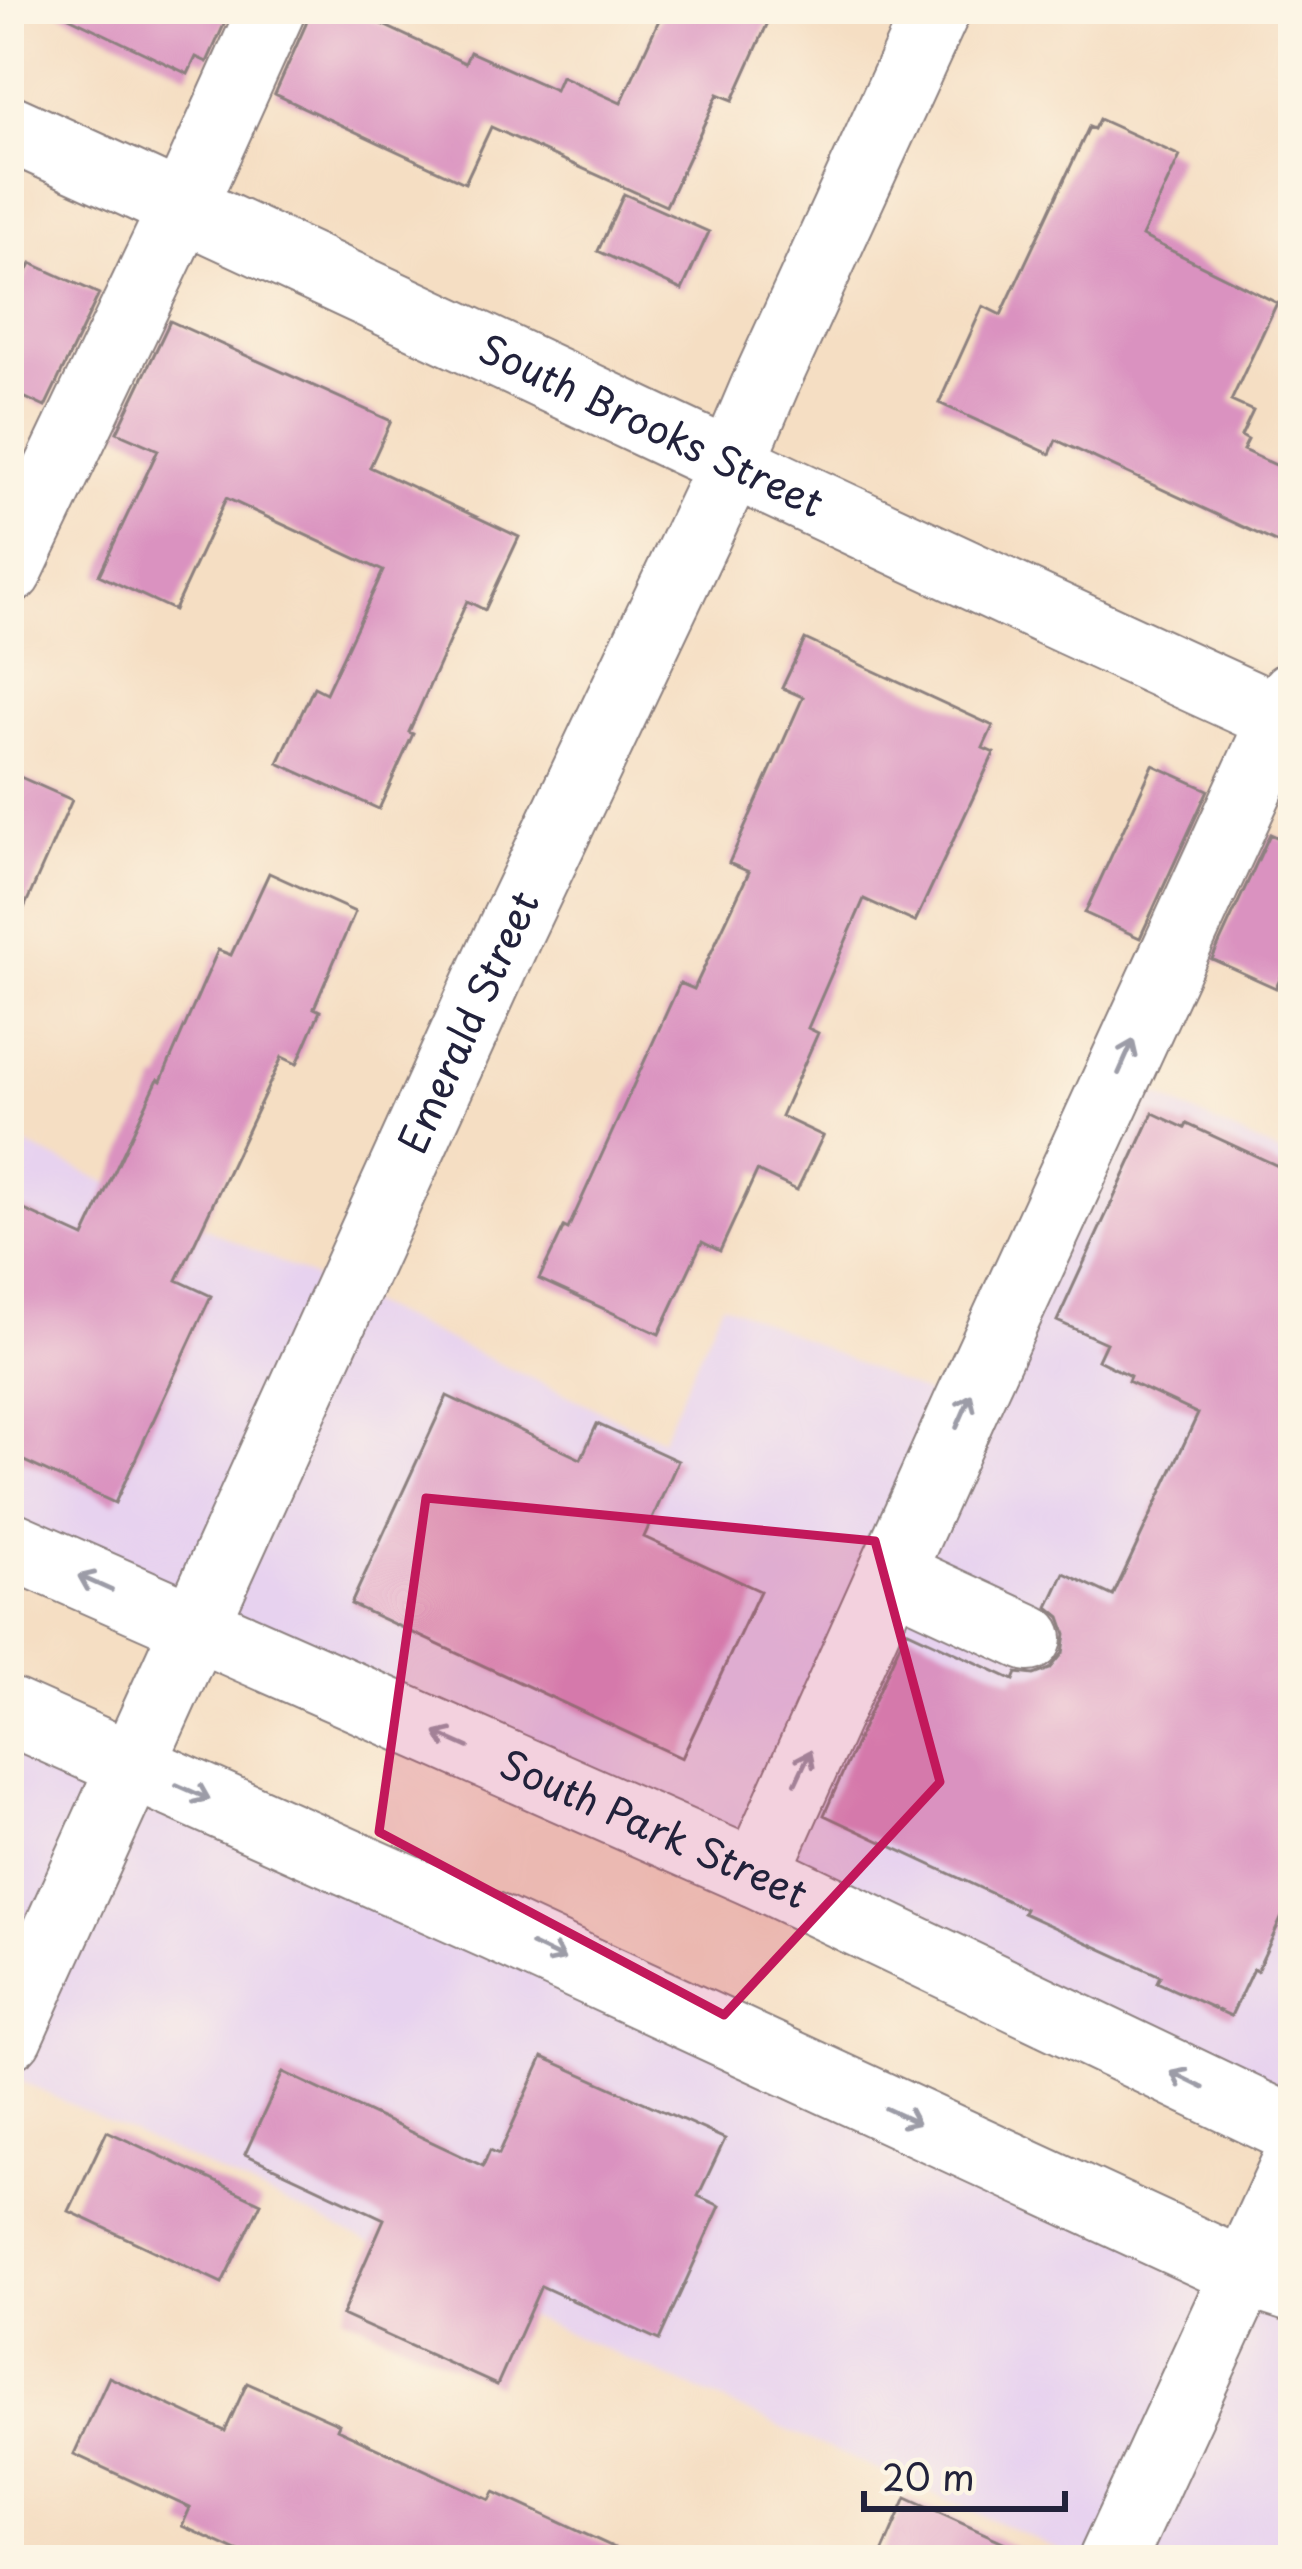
<svg xmlns="http://www.w3.org/2000/svg" width="1302" height="2569" viewBox="0 0 1302 2569" font-family="'Playpen Sans',sans-serif">
<style>
.built{fill:#e7d2ef}
.building{fill:#da92c0}
.lines{fill:none;stroke-linecap:round;stroke-linejoin:round}
.minor-casing{stroke:#8c807f;stroke-width:70}
.major-casing{stroke:#8c807f;stroke-width:70}
.minor{stroke:#fff;stroke-width:66}
.major{stroke:#fff;stroke-width:66}
.oneway{stroke:#9c9ca7}
.marked{fill:#c2185b;fill-opacity:0.2;stroke:#c2185b;stroke-width:9;stroke-linejoin:round}
.labels{text-anchor:middle;stroke-width:10;stroke-linejoin:round;paint-order:stroke}
.street-label{font-size:39px;fill:#22223b;stroke:#fcf5e5}
</style>
<rect width="100%" height="100%" fill="#fcf5e5"/>
<filter id="ink" filterUnits="userSpaceOnUse"><feTurbulence type="fractalNoise" baseFrequency=".00833" numOctaves="2"/><feDisplacementMap in="SourceGraphic" scale="24" xChannelSelector="R" yChannelSelector="G"/><feConvolveMatrix kernelMatrix="1 2 1 2 8 2 1 2 1" color-interpolation-filters="sRGB"/></filter>
<filter id="wash" filterUnits="userSpaceOnUse"><feTurbulence type="fractalNoise" baseFrequency=".004" numOctaves="4" result="noise"/><feDisplacementMap in="SourceGraphic" scale="48" xChannelSelector="R" yChannelSelector="G"/><feGaussianBlur stdDeviation="2.7" result="paint"/><feColorMatrix in="noise" values="0 0 0 0 0 0 0 0 0 0 0 0 0 0 0 0 0 1.4 0 .05"/><feComposite in="paint" operator="in"/></filter>
<g filter="url(#wash)">
<rect width="100%" height="100%" fill="#f5dec3"/>
<path class="built" d="M1117,1076l176,84v970l-1284,-587v-406l653,302 60,-136 222,99z
M9,1711l1284,578v271h-211l-553,-244 -520,-240z"/>
<g id="blocks">
<path class="building" d="M52,9h179l-24,53 -11,-5 -8,17z
M309,9h40l116,54 5,-11 85,38 6,-14 60,27 43,-94h110l-41,91 -15,-6 -52,112 -175,-79 -26,56 -190,-89 31,-70z
M1099,119l81,37 -38,80 135,67 -46,98 22,10 -12,25 7,4 -5,10 50,23v77l-237,-110 -6,14 -111,-51 44,-97 18,9 88,-188 5,2z
M624,194l85,38 -27,58 -84,-39z
M31,263l68,31 -54,113 -36,-17v-80z
M170,321l221,100 -21,46 149,70 -34,73 -18,-9 -58,131 4,2 -34,75 -101,-46 36,-76 12,6 57,-122 -157,-73 -52,112 -75,-35 59,-125 -41,-18z
M805,639l188,87 -10,22 11,5 -79,169 -51,-23 -56,129 10,5 -37,83 42,20 -26,54 -40,-19 -37,80 -18,-9 -43,92 -120,-55 25,-52 4,2 112,-246 14,6 55,-117 -20,-9 74,-166 -21,-9z
M1153,765l55,25 -68,148 -55,-25z
M9,772l63,28 -63,142z
M1270,834l23,10v107l-17,37 -64,-29z
M269,873l86,39 -41,96 6,3 -23,53 -15,-7 -105,223 34,16 -96,207 -106,-49v-251l75,34 74,-158 3,2 57,-131 13,5z
M1153,1113l32,15 2,-4 106,49v720l-36,78 -4,-2 -22,47 -74,-34 3,-6 -137,-63 2,-4 -201,-94 82,-185 108,50 3,-7 17,2 16,-6 13,-16 3,-19 -6,-17 -12,-10 16,-34 49,23 85,-182 -70,-33 2,-5 -32,-16 8,-17 -49,-22z
M447,1396l134,63 16,-35 81,37 -34,76 116,54 -78,167 -331,-154z
M543,2057l182,82 -27,57 22,10 -61,134 -118,-54 -44,99 -155,-70 42,-96 -139,-65 38,-82 200,94 7,-16 9,4z
M107,2131l154,72 -39,80 -153,-72z
M109,2377l116,54 22,-48 92,41 -2,5 153,71 4,-8 147,68h-384l-75,-34 8,-18 -116,-54z
M906,2498l137,62h-164z"/>
</g>
</g>
<g filter="url(#ink)">
<use href="#blocks" fill-opacity="0" stroke="#8c807f" stroke-width="3"/>
<g class="lines">
<g class="minor-casing">
<g id="minor">
<path id="s1" d="M9,128c430,194 854,402 1284,596"/>
<path d="M9,571l174,-365 89,-197"/>
<path d="M891,1574l138,64"/>
<path d="M756,1874l209,-466 328,-714"/>
<path id="s2" d="M9,2036l502,-1107 220,-464 37,-87 169,-369"/>
<path d="M1112,2560l181,-393"/>
</g>
</g>
<g class="major-casing">
<g id="major">
<path id="s3" d="M9,1544l747,330 537,256"/>
<path d="M9,1711l487,217 750,346 47,15"/>
</g>
</g>
<use href="#minor" class="minor"/>
<use href="#major" class="major"/>
</g>
<defs><path id="oneway-shaft" d="M-6 0H5M1.5-3L5.5 0L1.5 3" fill="none" stroke-width="1.6" stroke-linecap="round" stroke-linejoin="round" transform="scale(3)"/></defs>
<g class="oneway">
<use href="#oneway-shaft" transform="translate(1126 1057) rotate(-66)"/>
<use href="#oneway-shaft" transform="translate(964 1411) rotate(-66)"/>
<use href="#oneway-shaft" transform="translate(95 1583) rotate(-156)"/>
<use href="#oneway-shaft" transform="translate(452 1740) rotate(-156)"/>
<use href="#oneway-shaft" transform="translate(803 1767) rotate(-65)"/>
<use href="#oneway-shaft" transform="translate(193 1792) rotate(24)"/>
<use href="#oneway-shaft" transform="translate(548 1952) rotate(25)"/>
<use href="#oneway-shaft" transform="translate(1187 2080) rotate(-154)"/>
<use href="#oneway-shaft" transform="translate(902 2116) rotate(25)"/>
</g>
</g>
<path class="marked" d="M426,1498l449,43 65,241 -216,233 -345,-183z"/>
<g class="labels">
<g class="street-label">
<text dy="14" stroke="none"><textPath href="#s1" startOffset="708">South Brooks Street</textPath></text>
<text dy="14" stroke="none"><textPath href="#s2" startOffset="1113">Emerald Street</textPath></text>
<text dy="14" stroke="none"><textPath href="#s3" startOffset="705">South Park Street</textPath></text>
</g>
</g>
<rect width="1302" height="2569" fill="none" stroke="#fcf5e5" stroke-width="48"/>
<path d="M864 2491v18h201v-18" fill="none" stroke="#22223b" stroke-width="6"/>
<text x="882" y="2491" font-size="36" fill="#22223b" stroke="#fcf5e5" stroke-width="9" paint-order="stroke">20 m</text>
</svg>
